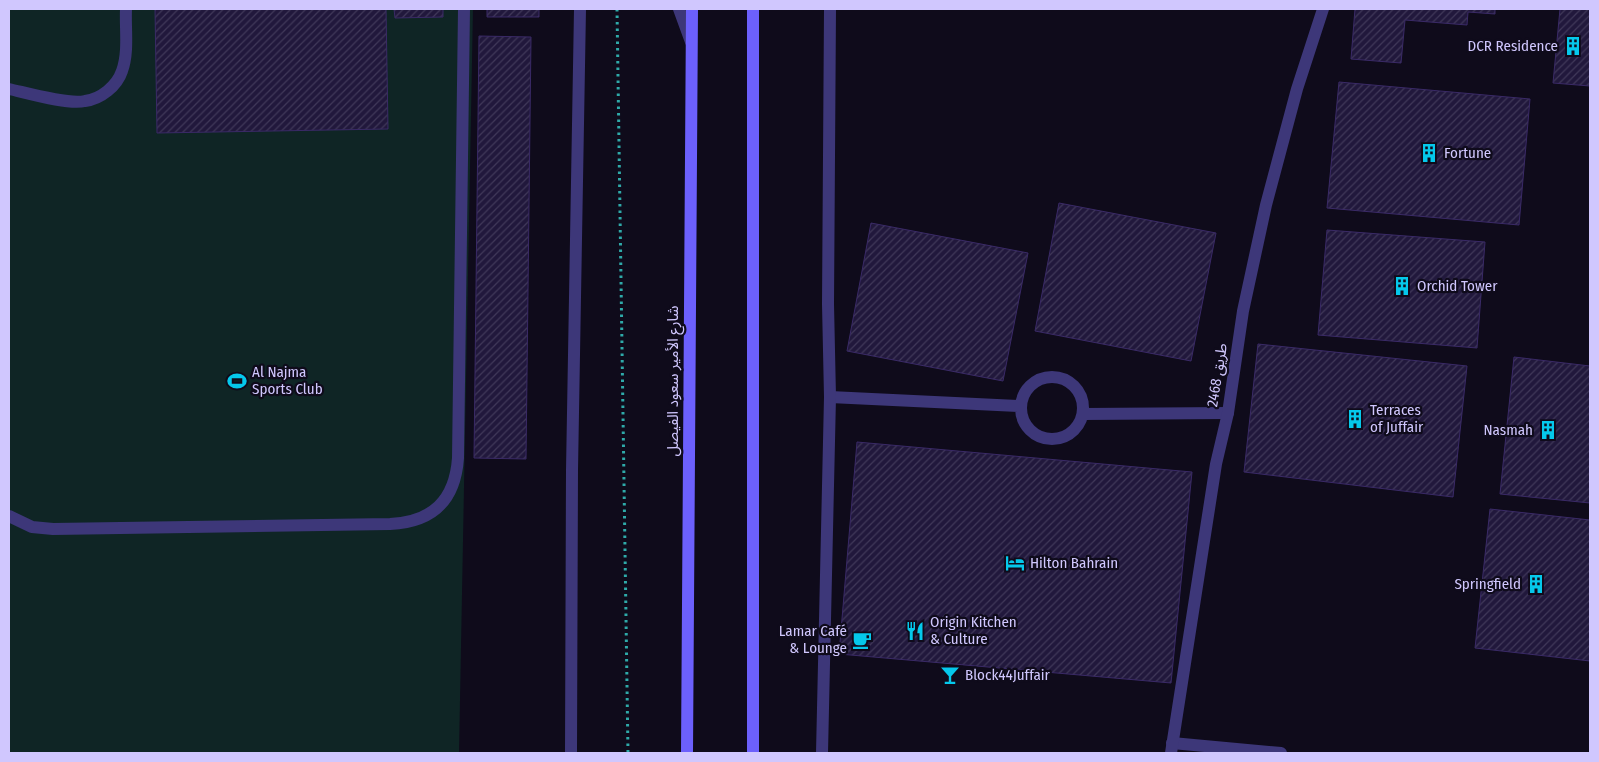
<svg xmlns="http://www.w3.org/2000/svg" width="1599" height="762" viewBox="0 0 1599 762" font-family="'Fira Sans Condensed','Noto Sans Arabic',sans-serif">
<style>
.garden{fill:#0f2525}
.building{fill:url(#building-hatch);stroke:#3a2a67}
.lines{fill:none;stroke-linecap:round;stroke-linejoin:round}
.path{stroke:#2faaa9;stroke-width:3;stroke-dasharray:2.5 4;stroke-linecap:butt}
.lane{stroke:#3d3779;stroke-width:12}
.street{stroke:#3d3779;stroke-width:12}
.secondary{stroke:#6c60fc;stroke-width:12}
.labels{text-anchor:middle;stroke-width:4.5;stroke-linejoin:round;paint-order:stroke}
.poi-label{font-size:15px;fill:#d0c7fe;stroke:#0f0b1b;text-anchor:start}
.street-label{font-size:15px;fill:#d0c7fe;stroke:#0f0b1b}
</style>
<defs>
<pattern id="building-hatch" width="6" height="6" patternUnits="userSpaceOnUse" patternTransform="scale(1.25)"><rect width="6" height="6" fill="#21183c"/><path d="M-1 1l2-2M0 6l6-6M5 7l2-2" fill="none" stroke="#403859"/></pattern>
</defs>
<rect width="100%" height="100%" fill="#0f0b1b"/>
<path class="garden" d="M9,9h464l-14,744h-450z"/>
<path class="building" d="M155,9h231l2,120 -231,4z
M394,9h49v8l-48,1z
M487,9h52v8h-52z
M1355,9h140v5l-27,-2 -1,13 -62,-5 -4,43 -50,-4z
M1560,9h30v77l-37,-3z
M479,36l52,1 -5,422 -52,-1z
M1339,82l191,17 -11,126 -192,-17z
M1059,203l157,30 -25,128 -156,-30z
M871,223l157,30 -25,128 -156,-30z
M1327,230l158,12 -8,106 -159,-13z
M1258,344l209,22 -14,131 -209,-25z
M1514,357l76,9v137l-90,-9z
M857,442l335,30 -21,211 -332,-29z
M1490,509l100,11v141l-115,-13z"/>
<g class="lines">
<path class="path" d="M617,9l11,744"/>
<path class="lane" d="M679,9l12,33
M9,89c18,4 59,16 76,12 16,-2 32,-15 37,-30 7,-19 3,-43 4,-62
M1021 408a31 31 0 1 1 62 0a31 31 0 1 1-62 0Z
M830,397l190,9
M1083,414l145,-1
M9,516l23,11 21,2 337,-5c42,-2 65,-23 68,-66l6,-449
M1172,743l109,10
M571,753l1,-283 8,-461"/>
<path class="street" d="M822,753l8,-356 -2,-93 2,-295
M1171,753l45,-289 12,-51 15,-102 23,-106 31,-116 26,-80"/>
<path class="secondary" d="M753,9v744
M687,753l5,-744"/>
</g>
<defs>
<g id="building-bare" transform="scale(1.5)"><path d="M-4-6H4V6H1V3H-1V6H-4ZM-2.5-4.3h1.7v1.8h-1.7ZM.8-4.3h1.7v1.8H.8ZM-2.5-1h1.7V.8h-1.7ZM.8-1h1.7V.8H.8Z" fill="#05c8eb" stroke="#0f0b1b" stroke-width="2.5" paint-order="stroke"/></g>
<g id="stadium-bare" transform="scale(1.5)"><path d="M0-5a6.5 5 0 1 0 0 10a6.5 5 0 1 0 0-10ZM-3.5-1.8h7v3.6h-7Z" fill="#05c8eb" stroke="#0f0b1b" stroke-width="2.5" paint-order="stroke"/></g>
<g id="hotel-bare" transform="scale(1.5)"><path d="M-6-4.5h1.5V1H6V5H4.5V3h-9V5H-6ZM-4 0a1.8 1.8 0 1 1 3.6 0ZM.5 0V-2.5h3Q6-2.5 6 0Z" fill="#05c8eb" stroke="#0f0b1b" stroke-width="2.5" paint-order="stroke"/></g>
<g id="restaurant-bare" transform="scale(1.5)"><path d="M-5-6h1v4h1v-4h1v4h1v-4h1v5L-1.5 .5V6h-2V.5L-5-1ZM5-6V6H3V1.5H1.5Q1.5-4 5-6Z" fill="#05c8eb" stroke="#0f0b1b" stroke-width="2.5" paint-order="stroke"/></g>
<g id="cafe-bare" transform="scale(1.5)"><path d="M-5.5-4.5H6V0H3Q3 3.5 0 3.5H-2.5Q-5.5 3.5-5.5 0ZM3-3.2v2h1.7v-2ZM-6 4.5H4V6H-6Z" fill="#05c8eb" stroke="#0f0b1b" stroke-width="2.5" paint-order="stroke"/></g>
<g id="bar-bare" transform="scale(1.5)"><path d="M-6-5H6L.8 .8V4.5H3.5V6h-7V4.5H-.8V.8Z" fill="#05c8eb" stroke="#0f0b1b" stroke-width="2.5" paint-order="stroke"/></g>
</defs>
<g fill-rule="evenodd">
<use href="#building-bare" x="1573" y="46"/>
<use href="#building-bare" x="1429" y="153"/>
<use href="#building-bare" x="1402" y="286"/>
<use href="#stadium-bare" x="237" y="381"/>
<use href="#building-bare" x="1355" y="419"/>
<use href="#building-bare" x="1548" y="430"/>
<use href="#hotel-bare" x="1015" y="563"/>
<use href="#building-bare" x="1536" y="584"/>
<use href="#restaurant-bare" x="915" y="631"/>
<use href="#cafe-bare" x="862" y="640"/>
<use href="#bar-bare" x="950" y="675"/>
</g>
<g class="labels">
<g class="poi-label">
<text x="1558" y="51" text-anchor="end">DCR Residence</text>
<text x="1444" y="158">Fortune</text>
<text x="1417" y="291">Orchid Tower</text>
<text x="252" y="377">Al Najma<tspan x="252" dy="17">Sports Club</tspan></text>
<text x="1370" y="415">Terraces<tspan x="1370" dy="17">of Juffair</tspan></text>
<text x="1533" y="435" text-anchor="end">Nasmah</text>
<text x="1030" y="568">Hilton Bahrain</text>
<text x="1521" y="589" text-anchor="end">Springfield</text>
<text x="930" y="627">Origin Kitchen<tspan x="930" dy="17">&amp; Culture</tspan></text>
<text x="847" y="636" text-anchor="end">Lamar Café<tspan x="847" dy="17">&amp; Lounge</tspan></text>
<text x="965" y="680">Block44Juffair</text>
</g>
<g class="street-label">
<text transform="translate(1217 375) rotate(-81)" y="5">طريق 2468</text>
<text transform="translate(673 381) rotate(-90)" y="5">شارع الأمير سعود الفيصل</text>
</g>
</g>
<rect width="1599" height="762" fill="none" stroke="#d0c7fe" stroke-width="20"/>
</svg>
